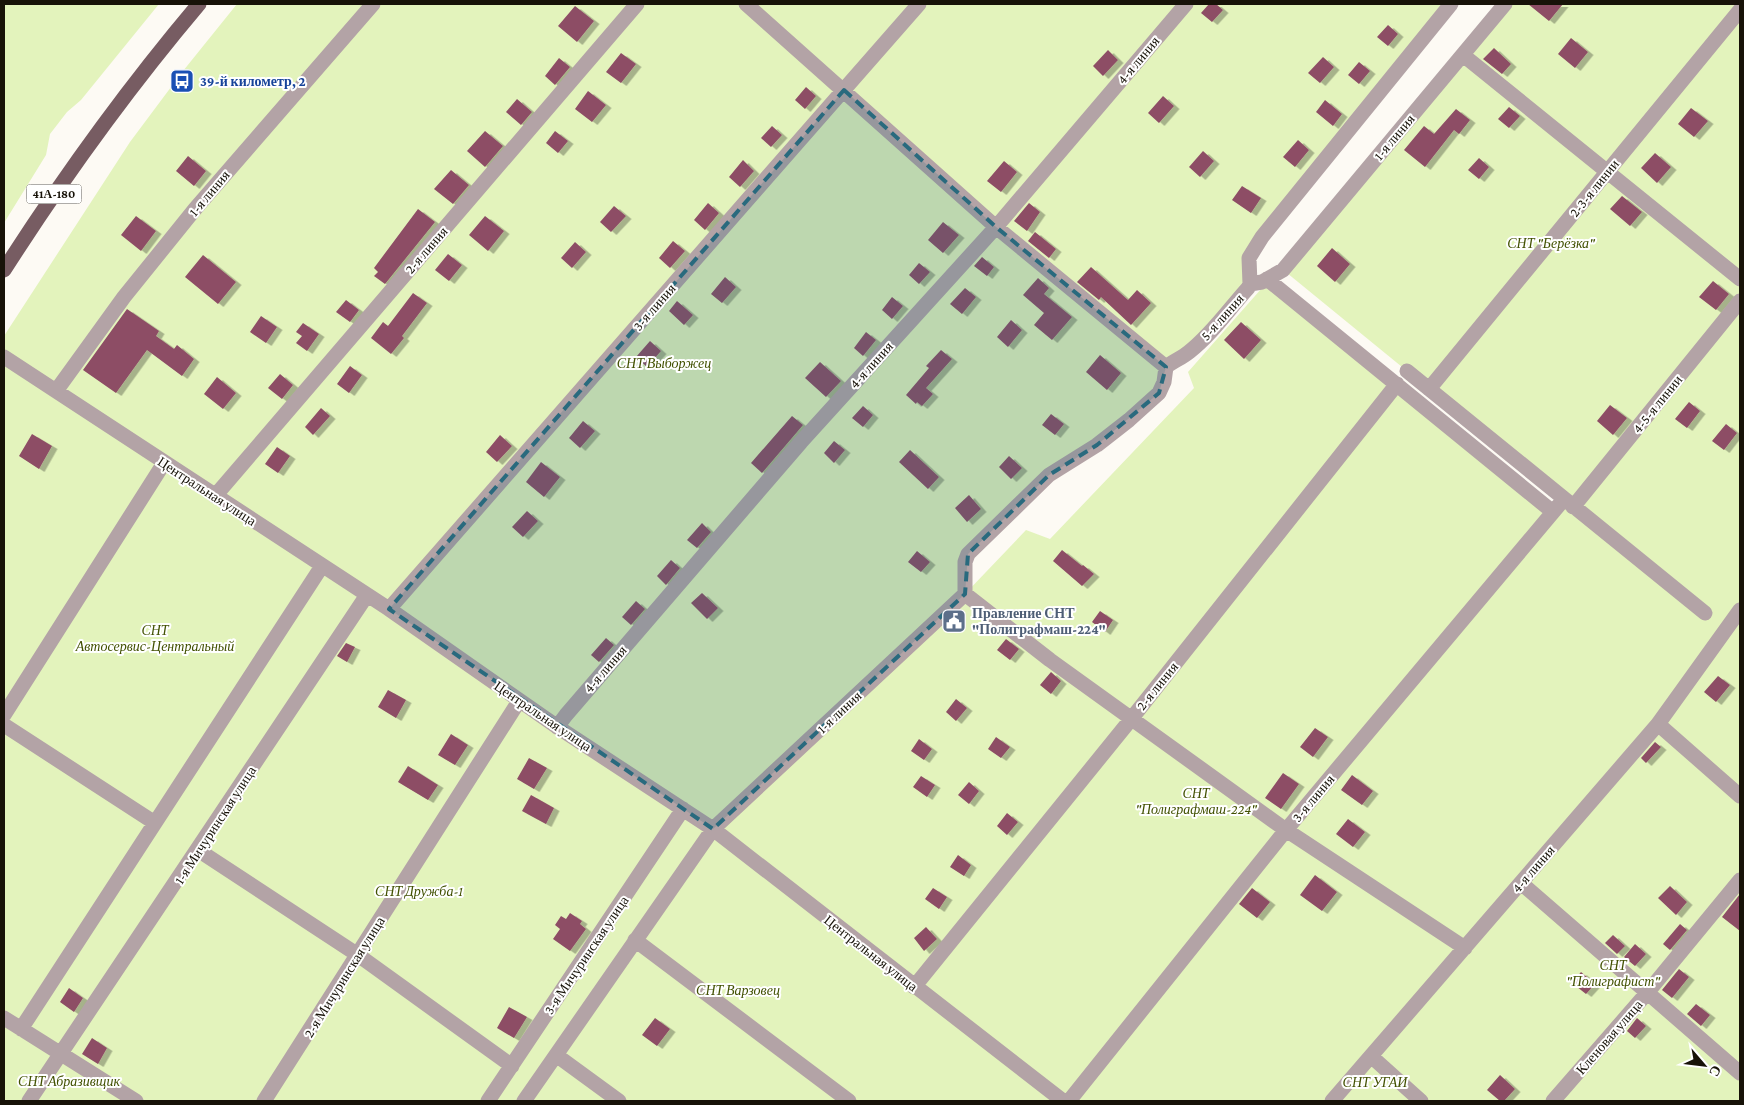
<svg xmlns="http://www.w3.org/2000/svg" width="1744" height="1105" viewBox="0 0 1744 1105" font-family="'Crimson Pro',serif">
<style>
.green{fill:#e3f3bc}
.building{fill:#8d4d65;filter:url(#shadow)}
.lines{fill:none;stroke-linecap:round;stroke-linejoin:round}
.minor{stroke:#b3a3a6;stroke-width:15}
.major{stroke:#775c62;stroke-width:15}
.marked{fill:#296a7e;fill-opacity:0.2;stroke:#296a7e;stroke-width:4;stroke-dasharray:10 6;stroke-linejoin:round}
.labels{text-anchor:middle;stroke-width:4;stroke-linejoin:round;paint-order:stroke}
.shield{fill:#fff;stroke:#5d5952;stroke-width:1}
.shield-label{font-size:12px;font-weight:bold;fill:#171208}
.street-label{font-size:14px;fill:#171208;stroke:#fff}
.transit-label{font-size:14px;font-weight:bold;fill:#164399;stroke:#fff;text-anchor:start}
.park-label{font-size:14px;font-style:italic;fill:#425102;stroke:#fff}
.service-label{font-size:14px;font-weight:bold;fill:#4e5e75;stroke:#fff;text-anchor:start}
</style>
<defs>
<filter id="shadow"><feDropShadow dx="5.5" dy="3" stdDeviation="0" flood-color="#0004"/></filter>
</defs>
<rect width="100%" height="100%" fill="#fdfaf4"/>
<path class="green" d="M4,4h155l-78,96 -14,12 -17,22 -4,21 -42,68z
M237,4h1214l-202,254 -1,30 -75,72 -11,27 -108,89 -86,78 -4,41 62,-65 24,9 144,-151 -6,-16 81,-92 283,233 13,-13 -278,-227 218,-269h235v1097h-1736v-765l126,-194 53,-71z"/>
<path class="building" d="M1209,4h7l7,6 -11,12 -11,-9z
M1528,4h35l-14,17z
M575,6l19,15 -17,21 -19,-16z
M1388,25l10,9 -10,12 -11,-9z
M1571,38l17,14 -13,16 -17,-14z
M1494,48l17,16 -9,10 -19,-15z
M1108,50l10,10 -15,16 -10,-10z
M621,53l15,11 -15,19 -15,-11z
M1323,57l11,10 -14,16 -12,-10z
M559,58l11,9 -15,18 -10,-9z
M1359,62l11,9 -11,13 -11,-9z
M806,87l10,9 -11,13 -10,-9z
M588,91l18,14 -14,17 -17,-13z
M1163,96l11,10 -15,17 -11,-10z
M517,99l15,13 -11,13 -15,-13z
M1325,100l17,14 -9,12 -17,-14z
M1509,107l11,9 -11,12 -11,-9z
M1691,108l17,13 -14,16 -16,-13z
M1456,109l14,11 -11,14 -5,-4 -29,37 -21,-17 20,-24 10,8z
M772,126l10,9 -11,12 -10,-9z
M485,131l18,15 -18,21 -18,-16z
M555,131l13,10 -10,12 -12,-10z
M1298,140l11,10 -14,17 -12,-10z
M1203,151l11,10 -14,16 -11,-10z
M1655,153l16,14 -14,16 -16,-15z
M188,156l18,15 -12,15 -18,-15z
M1479,158l10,9 -10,12 -11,-9z
M743,160l11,11 -14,16 -11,-10z
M1004,161l13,11 -16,20 -14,-11z
M451,170l18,15 -16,19 -19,-15z
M1242,186l19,12 -10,15 -19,-13z
M1622,196l20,16 -12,14 -20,-17z
M708,203l11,10 -14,17 -11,-10z
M1029,203l11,9 -13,19 -13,-10z
M614,206l12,10 -15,16 -11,-10z
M418,209l17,13 -50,62 -11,-8 4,-4 -4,-4z
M136,216l20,15 -15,20 -20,-16z
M485,216l19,15 -16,20 -19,-16z
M943,222l16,13 -16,18 -15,-13z
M1035,232l21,17 -7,9 -21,-17z
M673,241l12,10 -15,17 -11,-10z
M575,242l11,10 -14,16 -11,-10z
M1332,248l18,16 -15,18 -18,-16z
M448,254l14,11 -13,16 -14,-11z
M203,255l33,27 -18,22 -33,-27z
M982,257l12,10 -7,9 -13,-10z
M919,263l11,9 -11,12 -10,-9z
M1091,267l37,33 9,-10 14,13 -20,22 -30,-28 -2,3 -22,-18z
M725,277l11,10 -14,16 -11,-9z
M1038,278l11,10 -5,6 28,23 -20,23 -18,-15 10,-12 -21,-18z
M1713,281l16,13 -13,16 -17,-13z
M965,288l11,9 -14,17 -12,-10z
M413,293l14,10 -25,33 2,2 -13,16 -20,-16 12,-16 5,4z
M892,297l11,9 -11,13 -10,-9z
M346,300l13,10 -9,12 -14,-10z
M677,301l16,14 -9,10 -15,-14z
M127,309l32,22 -3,5 18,13 3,-4 17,14 -12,17 -35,-26 -31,43 -33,-23z
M261,316l16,11 -11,16 -16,-11z
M1011,320l11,10 -14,17 -11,-10z
M1241,322l20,18 -17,19 -20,-19z
M303,323l16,11 -12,17 -11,-8 6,-7 -6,-4z
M866,332l10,8 -13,16 -9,-8z
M650,341l11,10 -14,16 -11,-10z
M941,350l11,9 -26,29 7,6 -11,12 -5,-4 -1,2 -10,-9 23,-27 -3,-2z
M1100,355l21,18 -14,17 -21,-18z
M820,362l21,19 -15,16 -21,-19z
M350,366l12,9 -13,18 -12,-9z
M280,374l13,11 -11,14 -14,-11z
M217,377l19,16 -13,16 -19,-15z
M1689,402l11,9 -13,17 -12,-9z
M1610,405l17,13 -14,17 -16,-14z
M863,406l10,9 -10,12 -11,-9z
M321,408l9,8 -17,19 -8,-8z
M1051,414l13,10 -9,11 -13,-10z
M792,416l11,9 -41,48 -11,-10z
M583,421l12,10 -15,17 -11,-10z
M1726,424l11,9 -13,17 -12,-9z
M32,434l20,12 -13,23 -20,-13z
M500,435l12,11 -15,16 -11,-10z
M834,441l11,9 -11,13 -10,-10z
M277,447l13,9 -12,17 -13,-9z
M910,450l29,27 -11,12 -29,-27z
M1009,456l13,12 -11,11 -12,-12z
M541,462l19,15 -16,20 -18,-15z
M969,495l12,14 -14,13 -12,-14z
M527,511l11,10 -15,16 -11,-10z
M702,523l9,9 -14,16 -10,-8z
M1062,550l20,16 1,-1 11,9 -12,12 -29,-25z
M917,551l13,11 -9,10 -13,-10z
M671,560l9,8 -14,17 -9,-9z
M702,593l16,15 -11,11 -16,-16z
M636,601l9,8 -14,16 -9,-8z
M1100,611l13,9 -8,12 -13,-10z
M606,638l8,7 -15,17 -8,-7z
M1006,639l13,10 -9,11 -13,-10z
M346,643l9,4 -8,15 -10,-6z
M1051,672l10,9 -10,13 -11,-9z
M1718,676l12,9 -14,17 -12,-10z
M388,690l18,10 -10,18 -18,-11z
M956,699l11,9 -11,13 -10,-9z
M1315,728l13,9 -15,20 -13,-10z
M451,734l17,11 -13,20 -17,-10z
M996,737l14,10 -9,11 -13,-9z
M919,739l13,10 -8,11 -13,-9z
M1655,742l6,5 -15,16 -5,-5z
M529,758l18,10 -13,21 -17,-10z
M408,766l30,19 -10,15 -30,-18z
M1283,773l16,11 -18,25 -16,-11z
M1352,775l21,16 -11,14 -21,-15z
M921,776l14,9 -8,12 -14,-10z
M969,782l10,9 -10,13 -11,-9z
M531,795l23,13 -8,16 -24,-13z
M1007,813l11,9 -11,13 -10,-9z
M1348,819l17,13 -12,15 -17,-13z
M958,855l13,10 -7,11 -14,-9z
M1315,875l22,17 -15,19 -22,-16z
M1670,886l17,16 -11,13 -18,-17z
M933,888l14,9 -8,12 -14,-10z
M1252,888l18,14 -13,16 -18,-14z
M1740,894v37l-18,-14z
M570,913l12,8 -2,3 6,5 -16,22 -17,-12 7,-10 -5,-4 6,-9 5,3z
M1680,924l7,6 -17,20 -7,-6z
M926,927l11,12 -13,12 -10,-13z
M1613,935l12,11 -8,8 -12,-11z
M1635,944l11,10 -11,12 -11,-9z
M1679,969l10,8 -17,21 -10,-8z
M1581,972l14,12 -9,10 -14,-11z
M69,988l14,10 -9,14 -14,-10z
M1696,1004l14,11 -9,11 -14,-12z
M509,1007l18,10 -13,21 -17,-10z
M655,1018l15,11 -13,17 -15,-11z
M1637,1018l9,8 -11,12 -8,-7z
M92,1038l15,10 -9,16 -16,-10z
M1500,1075l15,14 -11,12h-4l-13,-11z"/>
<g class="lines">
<path class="minor" d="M746,4l250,223 170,140
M1463,55l277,224
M1267,279l286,233
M1250,284l12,-2 21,-12 222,-266
M4,357l385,252 170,119 154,101 350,272
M1407,371l298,242
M1429,389l311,-379
M56,391l68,-94 71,-88 178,-205
M215,496l422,-492
M1573,507l167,-206
M965,594v-32l3,-8 81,-79 48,-30 32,-25 30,-27 5,-11 2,-15c7,-6 16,-9 23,-15 23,-18 40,-43 59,-64l2,-4 -1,-26 13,-21 189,-233
M965,594l85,66 236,170 179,118
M389,609l530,-605
M4,715l160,-252
M1658,724l82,72
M4,725l151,98
M557,727l9,-12 235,-273 195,-215 190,-223
M198,850l160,105 154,111
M1521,883l219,190
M635,940l214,161
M914,987l218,-269 265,-334
M4,1018l132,83
M21,1029l301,-463
M556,1055l63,46
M1372,1057l49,44
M29,1101l338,-506
M264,1101l255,-400
M488,1101l195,-292
M524,1101l189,-272 252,-235
M1069,1101l217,-271 278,-331
M1332,1101l326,-377 82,-114
M1553,1101l94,-108 93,-113"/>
<path class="major" d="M4,270c59,-92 124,-182 195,-266"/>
</g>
<path class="marked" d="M844,90l152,137 170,140 -7,26 -62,52 -48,30 -81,79 -3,40 -252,235 -324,-220z"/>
<defs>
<g id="bus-square" transform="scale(1.25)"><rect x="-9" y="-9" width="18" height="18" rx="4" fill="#1a4fb4" stroke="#fff"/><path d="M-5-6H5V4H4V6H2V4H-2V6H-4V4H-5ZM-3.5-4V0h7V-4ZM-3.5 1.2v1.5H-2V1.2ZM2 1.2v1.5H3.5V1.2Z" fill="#fff"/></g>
<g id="civic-square" transform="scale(1.25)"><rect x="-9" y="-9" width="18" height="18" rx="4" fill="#5c6f8a" stroke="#fff"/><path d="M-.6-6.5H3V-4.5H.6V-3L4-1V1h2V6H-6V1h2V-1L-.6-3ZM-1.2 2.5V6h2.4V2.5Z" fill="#fff"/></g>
</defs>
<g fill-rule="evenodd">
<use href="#bus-square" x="182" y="81"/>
<use href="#civic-square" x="954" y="621"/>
</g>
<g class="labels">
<rect class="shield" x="26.5" y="184.5" width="55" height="19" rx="4"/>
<g class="shield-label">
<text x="54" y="198">41А-180</text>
</g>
<g class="street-label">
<text transform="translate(1138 60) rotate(-50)" y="5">4-я линия</text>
<text transform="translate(1394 137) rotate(-50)" y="5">1-я линия</text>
<text transform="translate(1594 188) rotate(-51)" y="5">2-3-я линии</text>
<text transform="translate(209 193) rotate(-50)" y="5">1-я линия</text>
<text transform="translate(426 250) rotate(-49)" y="5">2-я линия</text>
<text transform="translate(654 307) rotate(-49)" y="5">3-я линия</text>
<text transform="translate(1222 317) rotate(-48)" y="5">5-я линия</text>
<text transform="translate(871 365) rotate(-48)" y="5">4-я линия</text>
<text transform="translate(1657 404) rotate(-51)" y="5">4-5-я линии</text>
<text transform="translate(207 491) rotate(33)" y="5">Центральная улица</text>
<text transform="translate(605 669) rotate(-49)" y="5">4-я линия</text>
<text transform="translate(1157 686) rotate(-51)" y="5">2-я линия</text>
<text transform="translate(839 712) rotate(-43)" y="5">1-я линия</text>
<text transform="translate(543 716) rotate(34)" y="5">Центральная улица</text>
<text transform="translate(1313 798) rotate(-50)" y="5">3-я линия</text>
<text transform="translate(215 825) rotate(-57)" y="5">1-я Мичуринская улица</text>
<text transform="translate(1533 869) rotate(-49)" y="5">4-я линия</text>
<text transform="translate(871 953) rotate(38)" y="5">Центральная улица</text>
<text transform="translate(586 955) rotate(-56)" y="5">3-я Мичуринская улица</text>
<text transform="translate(344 977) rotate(-58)" y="5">2-я Мичуринская улица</text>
<text transform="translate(1609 1037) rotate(-49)" y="5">Кленовая улица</text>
</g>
<g class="transit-label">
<text x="200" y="86">39-й километр, 2</text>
</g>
<g class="park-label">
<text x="1551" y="248">СНТ "Берёзка"</text>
<text x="664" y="368">СНТ Выборжец</text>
<text x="155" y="635">СНТ<tspan x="155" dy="16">Автосервис-Центральный</tspan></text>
<text x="1196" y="798">СНТ<tspan x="1196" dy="16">"Полиграфмаш-224"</tspan></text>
<text x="419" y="896">СНТ Дружба-1</text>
<text x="1613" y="970">СНТ<tspan x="1613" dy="16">"Полиграфист"</tspan></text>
<text x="738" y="995">СНТ Варзовец</text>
<text x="69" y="1086">СНТ Абразивщик</text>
<text x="1375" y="1087">СНТ УГАИ</text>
</g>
<g class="service-label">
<text x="972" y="618">Правление СНТ<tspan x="972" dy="16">"Полиграфмаш-224"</tspan></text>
</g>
</g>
<rect width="1744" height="1105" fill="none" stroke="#171208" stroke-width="10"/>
<g transform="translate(1704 1065) rotate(118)" stroke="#ffffff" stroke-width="4" paint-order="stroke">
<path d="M0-4L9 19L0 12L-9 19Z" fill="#171208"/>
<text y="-8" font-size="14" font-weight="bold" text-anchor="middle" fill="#171208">С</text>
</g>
</svg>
